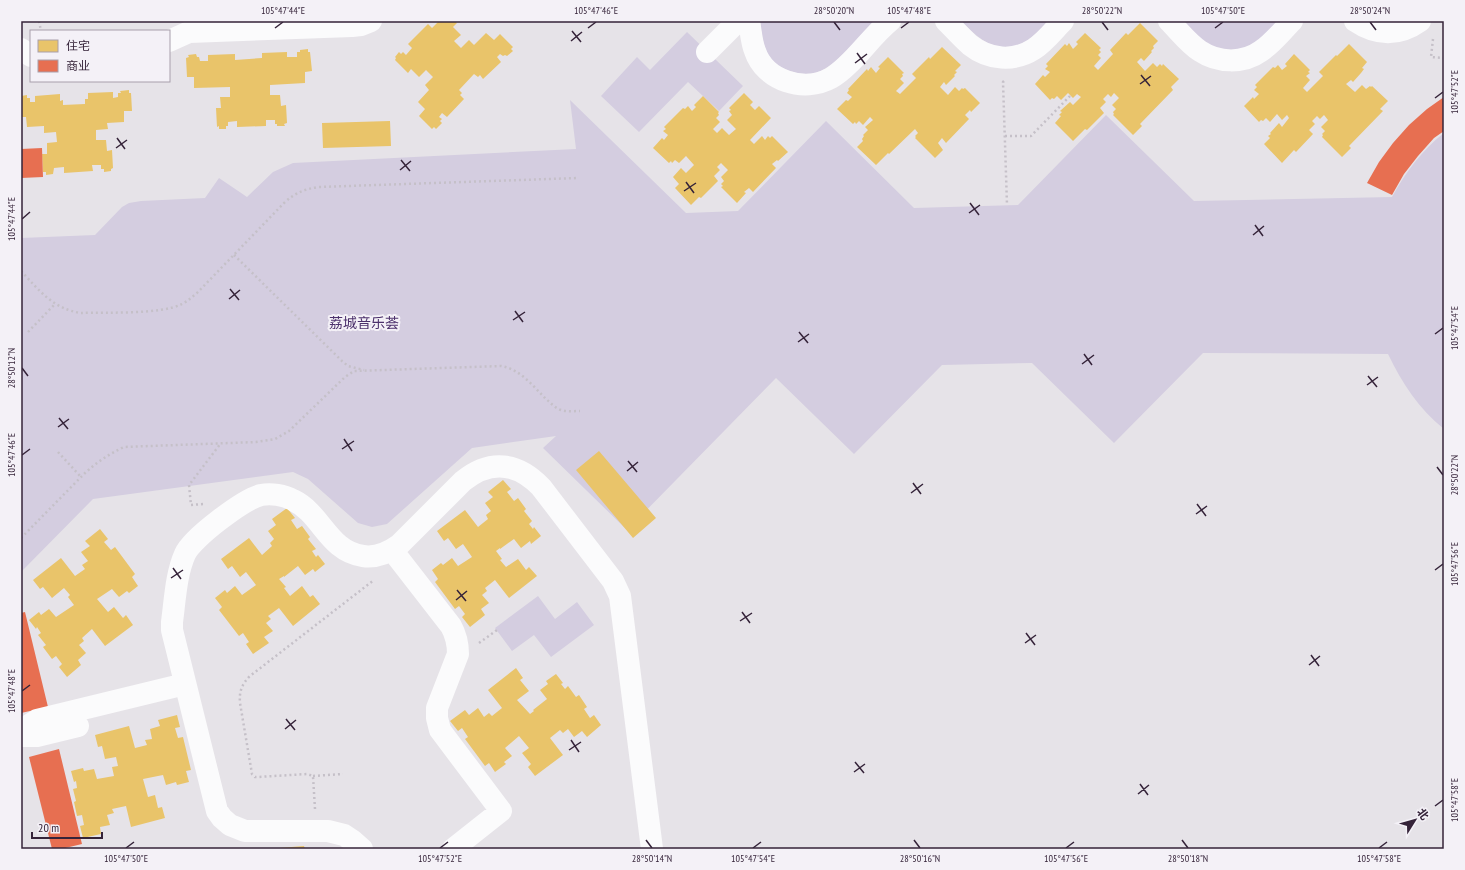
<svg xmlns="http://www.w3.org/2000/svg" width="1465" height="870" viewBox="0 0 1465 870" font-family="'PT Sans Narrow','Noto Sans SC',sans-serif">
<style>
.green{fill:#d4cde0}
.homes{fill:#e9c46a}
.shops{fill:#e76f51}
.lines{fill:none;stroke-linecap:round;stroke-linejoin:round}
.path{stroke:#c5c0c8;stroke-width:2.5;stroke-dasharray:2 3;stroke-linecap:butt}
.minor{stroke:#fbfbfc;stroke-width:22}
.ticks{fill:none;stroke:#352339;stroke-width:1.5}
.labels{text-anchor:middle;stroke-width:4;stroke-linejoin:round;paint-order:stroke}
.park-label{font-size:14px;fill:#4c316c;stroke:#f4f1f7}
.neatline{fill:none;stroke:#352339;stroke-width:1.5}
.ticks-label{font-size:10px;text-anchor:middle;fill:#352339}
</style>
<rect width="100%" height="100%" fill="#e6e3e8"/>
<path class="green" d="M760,21h114c-14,14 -31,37 -48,47 -9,6 -19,7 -29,5 -30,-7 -34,-24 -37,-52z
M961,21h87c-6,6 -12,14 -20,19 -27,19 -48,0 -67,-19z
M1183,21h95c-17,18 -28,32 -55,28 -7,-1 -12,-3 -17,-6 -9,-6 -16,-15 -23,-22z
M687,32l56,54 -24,25 -31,-29 -49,50 -38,-36 36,-39 13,13z
M570,100l116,113 52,-2 88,-90 88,87 104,-3 88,-90 88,86 198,-4c14,-25 30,-47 52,-64v296c-25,-20 -42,-46 -56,-75l-185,-1 -89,90 -82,-80 -90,2 -88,89 -78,-76 -149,152 -84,-82 13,-12 -84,12 -85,76 -15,3 -14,-4 -50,-44 -15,-7 -200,27 -72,73v-334l74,-3 27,-28 7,-4 12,-2 64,-3 14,-20 28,19 26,-25 20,-9 283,-14z
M538,596l17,23 22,-17 17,23 -43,32 -17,-22 -22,16 -17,-23z"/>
<path class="homes" d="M439,21h15l3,2 -4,4 8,8 -7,6 7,7 8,-8 5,5 12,-12 8,7 6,-6 13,13 -2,2 2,2 -6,5 -2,-1 -2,1 -3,-2 -3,3 4,5 -18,17 -3,-4 -2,2 -4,-3 -15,16 3,3 -2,2 4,4 -17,18 -5,-4 -3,4 3,2 -2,2 2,2 -6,6 -2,-2 -2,2 -13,-13 6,-7 -7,-7 11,-12 -4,-5 8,-8 -7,-7 -7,7 -8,-8 -3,4 -13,-13 1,-2 -1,-1 4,-5 2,2 2,-2 3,3 6,-7 -4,-4 20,-20 4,4z
M1140,23l18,18 -5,5 1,2 -3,3 1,1 -8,9 -3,-3 -4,4 8,9 8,-8 4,4 3,-3 2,2 1,-2 16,15 -8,8 2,3 -33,34 2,2 -9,9 -20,-20 1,-1 -1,-2 3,-3 -4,-4 7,-7 -5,-5 -3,4 -3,-3 -5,5 3,3 -6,6 4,5 -17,17 -2,-1 -12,12 -18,-18 6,-7 -2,-1 3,-3 -2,-1 10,-9 3,3 8,-8 -4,-3 -4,4 -5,-5 -7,7 -4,-4 -3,3 -2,-1 -2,2 -15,-16 8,-9 2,2 5,-5 -5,-3 3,-3 -2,-2 19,-20 2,2 2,-3 4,6 5,-5 -2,-2 9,-9 16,15 -2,2 2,2 -3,3 3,3 -7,8 4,4 15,-16 -3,-4 16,-17 2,2z
M1349,44l18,18 -5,6 2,1 -3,4 -8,9 -2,-2 -5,4 9,8 7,-7 4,4 4,-3 1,1 1,-1 16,15 -8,8 3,2 -34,35 2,2 -9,9 -20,-20 1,-2 -1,-1 3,-3 -4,-4 7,-7 -4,-5 -4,4 -3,-3 -5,5 3,3 -6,6 4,4 -17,18 -2,-2 -12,13 -18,-19 6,-6 -2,-2 3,-2 -1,-1 9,-10 3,4 7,-9 -2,-3 -5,5 -5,-6 -7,8 -4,-4 -3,3 -2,-1 -2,2 -15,-16 9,-9 1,2 5,-5 -5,-4 3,-3 -2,-2 18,-18 2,1 3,-3 4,5 5,-4 -2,-2 9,-10 16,16 -2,2 2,1 -4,3 4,4 -7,8 4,4 16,-16 -4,-4 17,-17 1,1z
M942,47l19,18 -6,6 2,1 -3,3 1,1 -9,9 -2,-3 -4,5 8,8 7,-8 4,4 3,-3 1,1 2,-1 15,15 -9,9 -1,-2 -5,5 4,4 -23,24 -4,-5 -4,5 5,7 -8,8 -20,-20 1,-1 -1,-1 3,-3 -3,-4 -26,25 -1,-1 -12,12 -19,-18 6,-6 -1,-2 2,-3 -1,-1 5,-5 -3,-3 8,-7 -3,-3 -7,8 -4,-4 -3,3 -1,-2 -2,2 -16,-15 9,-9 2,1 4,-4 -5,-4 2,-3 -1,-1 19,-20 1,2 3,-4 5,6 4,-5 -2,-1 10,-10 16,16 -2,1 1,2 -3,3 4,4 -8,8 4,3 16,-16 -4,-4 17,-17 1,2z
M308,49v3h2l2,19 -7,1v11l-35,2v10h10l1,11 5,-1 1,18 -3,1 1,2h-8v-2h-2v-4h-9v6l-29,1v-6l-9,1v4h-2v3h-7v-3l-2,1 -1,-19h5l-1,-11h10v-10l-36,1v-11h-7l-1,-19 3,-1 -1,-2 8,-1 1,3h2l1,4h8v-6l27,-1v6l27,-2v-5l25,-1v5h10v-5h3v-2z
M129,90v3h2l1,18h-8v11l-17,1 1,6 -12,1v10h10l1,11 5,-1 1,18 -2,1v2l-7,1v-3h-3v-4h-9l1,6 -29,2v-6l-10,1 -1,6 -7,1v-3h-3l-1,-18h5v-11l10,-1 -1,-10 -12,1v-7l-17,1 -1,-10h-5v-21l6,-1v3h3v4h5v-6l25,-2v7l3,-1v5l22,-1v-5h3v-6l25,-1v6l5,-1v-4h3l-1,-2z
M744,93l9,9 -3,3 5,5 4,-4 12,12 -21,22 4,4 8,-8 3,4 3,-4 2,2 2,-2 16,16 -10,9 -1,-1 -5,4 4,4 -23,24 -4,-4 -5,4 2,1 -9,10 -16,-16 2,-1 -2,-2 3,-3 -3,-4 7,-7 -7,-7 -4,4 3,3 -6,6 4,5 -17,17 -2,-1 -8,8 -16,-17 4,-4 -6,-7 8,-9 5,5 8,-8 -8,-9 -7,7 -4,-3 -3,3 -1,-2 -2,2 -16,-15 9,-10 2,2 4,-5 -5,-4 3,-2 -2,-2 19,-19 2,1 3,-3 4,5 4,-4 -2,-2 9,-9 16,16 -1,1 1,2 -3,3 4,4 -7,7 4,4 5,-5 7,7 7,-6 -9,-9 5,-5 -3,-4 2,-1 -2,-2z
M390,121l1,25 -68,2 -1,-25z
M599,451l57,67 -23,20 -57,-68z
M503,480l8,9 -4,3 7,9 4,-3 8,11 -2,2 8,10 -3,3 4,5 1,-2 7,9 -10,8 -1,-3 -9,7 -7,-9 -14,10v-1l-4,3 6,8 -2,1 6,7 12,-8 8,11 3,-3 8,9 -28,22 -14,-18 -10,8 2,3 -5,4 7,8 -8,6 4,6 -15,12 -8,-10 3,-3 -6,-8 -4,3 -20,-27 3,-3 -6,-9 9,-7 2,2 9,-7 6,8 14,-9 -9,-13 -7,5 -8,-11 -4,3 -7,-10 28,-21 13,17 10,-8 -2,-4 5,-4 -6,-8 8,-6 -5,-5z
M287,508l8,10 -4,2 6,9 5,-3 8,11 -2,2 8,10 -4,2 4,6 2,-2 7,9 -10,8 -2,-3 -8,6 -7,-9 -14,11v-1l-5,3 7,8 -2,1 6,8 12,-10 8,11 3,-2 7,9 -27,22 -14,-18 -11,8 3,3 -5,4 7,8 -9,6 5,6 -16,11 -7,-10 3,-2 -6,-9 -4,3 -20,-26 3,-3 -7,-9 10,-8 2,3 8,-7 7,9 14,-10 -10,-13 -6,5 -8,-11 -4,3 -7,-10 28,-21 13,17 10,-9 -2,-3 4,-4 -6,-8 8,-6 -4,-6z
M100,529l8,10 -4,3 7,8 4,-3 20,27 -3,3 6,9 -9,7 -2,-2 -8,6 -7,-8 -15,10 11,13 6,-5 9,11 3,-3 7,10 -28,21 -13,-17 -10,9 2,3 -5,4 7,8 -8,7 3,5 -14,12 -8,-10 3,-3 -6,-8 -4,3 -9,-12 3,-2 -8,-10 3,-2 -4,-6 -1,2 -7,-9 10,-8 2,3 8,-6 7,8 18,-12 -6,-8 2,-2 -6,-7 -12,10 -9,-11 -3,2 -7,-9 28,-22 14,18 10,-7 -3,-4 6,-4 -7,-9 9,-6 -5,-5z
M516,668l7,10 -3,2 9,11 -12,9 13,14 4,-3 -1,-1 14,-11 -7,-9 8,-6 -2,-3 10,-7 7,9 -2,1 4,5 3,-3 8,11 3,-2 8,12 -3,2 6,9 4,-3 7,10 -14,12 -5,-6 -8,6 -6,-8 -5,4 -3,-3 -10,8 13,17 -28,21 -7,-9 3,-3 -9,-11 7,-5 -10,-12 -14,12 7,8 -8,6 2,2 -11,8 -6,-9 -4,3 -20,-27 3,-2 -6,-9 -4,3 -8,-10 15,-11 4,5 9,-7 6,9 5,-4 3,3 10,-8 -14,-18z
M177,715l3,12 -5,1 3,10 5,-1 8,33 -5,1 3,11 -12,3 -1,-3 -10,3 -3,-10 -20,4 5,18 7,-2 3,13 4,-1 3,11 -34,9 -5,-21 -14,3 2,4 -7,2 3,10 -10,2 1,7 -18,4 -3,-12 4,-1 -2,-10 -5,1 -3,-14 2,-1 -3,-12 4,-1 -1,-7 -2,1 -3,-11 12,-3 1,3 10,-2 3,10 17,-3 -2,-9 6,-1 -2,-9 -11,2 -3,-13 -4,1 -3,-12 34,-9 6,22 12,-3 -2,-5 7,-1 -2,-10 10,-3 -2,-6z
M304,846l1,3h-26v-1z"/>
<path class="shops" d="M1444,97v34l-10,7 -16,18 -14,18 -12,21 -25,-12 12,-21 14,-19 16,-18 18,-16z
M42,148l1,29 -22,1v-29z
M25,612l23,95 -27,6v-100z
M59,749l23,95 -21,5h-9l-23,-92z"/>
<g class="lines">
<path class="path" d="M39,21l2,10
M1433,39l-2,18 13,1
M1004,81l-1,1 4,123
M1005,136h26l39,-40
M234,255l108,106 6,5 16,4
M21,271c18,19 32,38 60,42 26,-1 79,2 101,-9 6,-3 10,-7 15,-11l87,-90c11,-10 20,-14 35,-16l259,-9
M28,332l27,-28
M58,452l23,25
M203,504l-12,1 -2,-20 32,-42
M21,538l64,-65c12,-11 24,-19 39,-26l132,-5 19,-3 14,-8 56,-54 9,-6 147,-5c19,3 32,20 45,33 5,4 9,9 15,11 6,2 13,1 19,1
M479,643l18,-13
M313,776l30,-2
M315,809l-2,-33 -6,-2 -49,3h-3l-3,-3 -12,-71c-1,-12 2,-19 10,-27l124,-96"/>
<path class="minor" d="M749,21c2,10 2,20 6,30 10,30 49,42 76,27 21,-12 39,-41 59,-57
M946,21c8,8 16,17 24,24 19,15 44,17 64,4 11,-7 20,-19 29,-28
M1169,21c10,10 20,23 31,30 18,12 43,13 61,0 12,-8 21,-20 31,-30
M1355,21c22,15 44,15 65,0
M169,41l20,-9 163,-6 9,-1 10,-4
M21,49l10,7
M707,52l31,-31
M392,550l59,76c5,9 7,17 7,28l-21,54v10l3,12 61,81 -48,38
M21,730l16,-10 148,-36
M21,736h16l41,-10
M362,849l-9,-8 -9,-6 -16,-4h-83l-15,-6 -8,-7 -5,-7 -45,-181v-8c3,-22 4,-48 13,-68 7,-16 59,-55 76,-59 10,-2 23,0 32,5 29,14 35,51 70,56 14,2 25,-3 36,-11l64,-64c27,-22 54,-19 78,6l72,94 7,15 32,253"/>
</g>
<path class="ticks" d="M834,22l6,8M1102,22l6,8M1370,22l6,8M275,28l8,-6M588,28l8,-6M901,28l8,-6M1215,28l8,-6M572,31l9,11M571,41l11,-9M857,53l8,11M855,63l12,-9M1141,75l9,11M1140,84l11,-8M1435,98l8,-6M117,138l8,11M116,148l11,-8M401,160l9,11M400,170l11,-9M686,182l8,11M684,191l12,-8M970,203l9,12M969,213l11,-8M22,219l8,-7M1255,225l8,11M1253,235l11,-9M230,289l9,11M229,299l11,-9M515,311l8,11M513,320l12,-8M799,332l9,11M1435,334l8,-6M798,342l11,-8M1084,354l8,11M1082,364l12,-9M22,368l6,8M1368,376l9,11M1367,385l11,-8M59,418l9,11M58,427l11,-8M344,439l8,12M342,449l12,-8M22,455l8,-6M628,461l9,11M1437,467l6,8M627,471l11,-9M913,483l8,11M911,493l12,-9M1197,504l9,12M1196,514l11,-8M173,568l8,11M1435,570l8,-6M171,578l12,-8M457,590l9,11M456,600l11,-9M742,612l8,11M740,621l12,-8M1026,633l9,12M1025,643l11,-8M1311,655l8,11M1309,665l11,-9M22,691l8,-6M286,719l9,11M285,729l11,-9M571,740l8,12M569,750l12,-8M855,762l9,11M854,772l11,-8M1140,784l8,11M1138,794l11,-9M1435,806l8,-6M646,840l6,8M914,840l6,8M1182,840l6,8M126,848l8,-6M440,848l8,-6M753,848l8,-6M1066,848l8,-6M1379,848l8,-6"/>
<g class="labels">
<g class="park-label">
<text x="364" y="328">荔城音乐荟</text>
</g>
</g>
<rect width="1465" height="870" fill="none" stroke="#f4f1f7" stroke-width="44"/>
<rect x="30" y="30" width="140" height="52" fill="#f4f1f7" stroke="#a89fab"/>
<rect x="38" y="40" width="20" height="12" fill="#e9c46a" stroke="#a89fab"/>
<text x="66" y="50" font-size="12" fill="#352339">住宅</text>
<rect x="38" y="60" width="20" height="12" fill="#e76f51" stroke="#a89fab"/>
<text x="66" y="70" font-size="12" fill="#352339">商业</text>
<g transform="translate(1415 820) rotate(53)" stroke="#f4f1f7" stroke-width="3" paint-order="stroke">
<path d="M0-3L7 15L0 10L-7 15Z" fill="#352339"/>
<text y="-6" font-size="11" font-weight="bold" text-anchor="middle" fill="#352339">北</text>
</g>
<path d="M32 832v6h70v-6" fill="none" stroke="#352339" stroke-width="2"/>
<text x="38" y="832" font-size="12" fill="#352339" stroke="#f4f1f7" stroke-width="3" paint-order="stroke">20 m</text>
<rect x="22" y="22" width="1421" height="826" class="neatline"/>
<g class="ticks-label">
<text x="283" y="14">105°47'44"E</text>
<text x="596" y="14">105°47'46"E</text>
<text x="834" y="14">28°50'20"N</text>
<text x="909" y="14">105°47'48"E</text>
<text x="1102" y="14">28°50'22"N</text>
<text x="1223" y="14">105°47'50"E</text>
<text x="1370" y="14">28°50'24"N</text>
<text transform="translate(1454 92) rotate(-90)" y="4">105°47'52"E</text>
<text transform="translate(11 219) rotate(-90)" y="4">105°47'44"E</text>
<text transform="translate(1454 328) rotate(-90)" y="4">105°47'54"E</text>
<text transform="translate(11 368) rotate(-90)" y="4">28°50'12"N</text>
<text transform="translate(11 455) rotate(-90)" y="4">105°47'46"E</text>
<text transform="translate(1454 475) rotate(-90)" y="4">28°50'22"N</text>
<text transform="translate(1454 564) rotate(-90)" y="4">105°47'56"E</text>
<text transform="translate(11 691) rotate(-90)" y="4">105°47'48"E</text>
<text transform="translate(1454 800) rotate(-90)" y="4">105°47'58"E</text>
<text x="126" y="862">105°47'50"E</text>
<text x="440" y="862">105°47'52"E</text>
<text x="652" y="862">28°50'14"N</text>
<text x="753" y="862">105°47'54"E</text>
<text x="920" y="862">28°50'16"N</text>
<text x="1066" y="862">105°47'56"E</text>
<text x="1188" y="862">28°50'18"N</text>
<text x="1379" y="862">105°47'58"E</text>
</g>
</svg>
